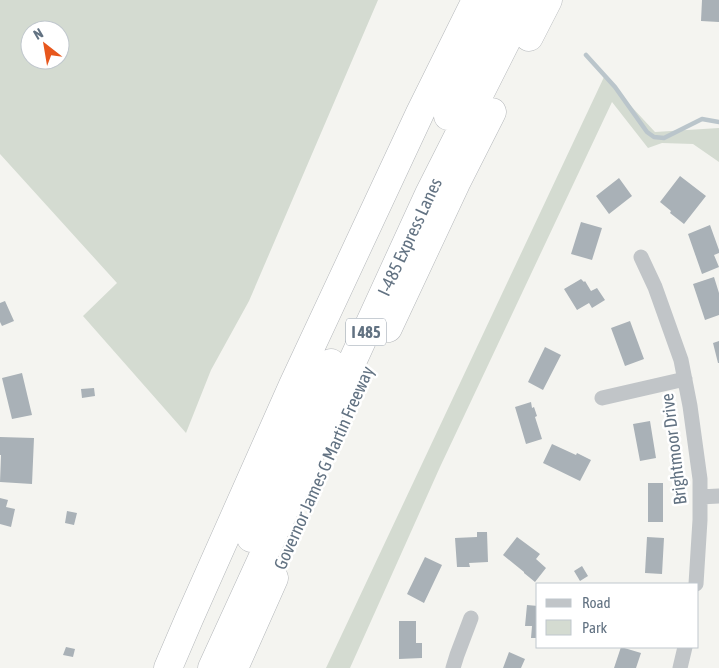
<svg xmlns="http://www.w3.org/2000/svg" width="719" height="668" viewBox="0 0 719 668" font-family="'Asap Condensed',sans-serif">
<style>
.green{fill:#d4dbd1;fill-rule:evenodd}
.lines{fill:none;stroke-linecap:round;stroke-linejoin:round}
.stream{stroke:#bac5cb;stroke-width:4.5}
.building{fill:#a9b1b7}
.motorway-casing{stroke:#b4b7ba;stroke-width:29}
.minor{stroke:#c1c5c8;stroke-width:15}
.motorway{stroke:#fff;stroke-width:28}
.labels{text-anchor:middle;stroke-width:5;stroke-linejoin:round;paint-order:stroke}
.shield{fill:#fff;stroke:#919ca8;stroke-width:1}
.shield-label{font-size:16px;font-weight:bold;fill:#627282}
.street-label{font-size:18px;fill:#627282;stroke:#fff}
</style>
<rect width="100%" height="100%" fill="#f4f4f0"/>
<path class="green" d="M0,0h378l-129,301 -38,69 -25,63 -103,-117 34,-33 -117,-129zM30,30h30v30h-30z
M604,77l51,55 64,-4v34l-26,-18 -31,-1 -14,5 -36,-46 -172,365 -90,201h-24z"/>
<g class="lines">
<path class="stream" d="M586,55l29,32 32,45 7,5 10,1 38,-19 17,3"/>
</g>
<path class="building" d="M702,0h17v22l-18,-1z
M680,176l26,20 -22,28 -14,-11 1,-2 -11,-9z
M619,178l13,18 -23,18 -13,-18z
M581,222l21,6 -10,32 -21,-6z
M710,225l9,25v3l-5,2 5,12 -17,7 -14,-40z
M714,277l5,16v22l-14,5 -12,-36z
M581,279l3,3 1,-1 6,10 6,-3 8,12 -13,8 -3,-5 -12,7 -13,-21z
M5,301l9,20 -12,5 -2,-4v-19z
M630,321l14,38 -19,7 -14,-38z
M719,341v22h-1l-5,-20z
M545,347l16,8 -18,35 -15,-8z
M22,373l10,42 -20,4 -10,-41z
M94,388l1,8 -13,2 -1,-9z
M531,402l1,6 2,-1 3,9 -2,1 7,22 -16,5 -11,-37z
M650,421l6,37 -16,3 -7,-37z
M0,437l34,1 -2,46 -32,-2 1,-27h-1z
M552,444l24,11 1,-2 14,7 -11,21 -37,-18z
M648,483h15v39h-15z
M0,498l8,2 -2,7 9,2 -4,18 -11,-3z
M67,511l10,2 -3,12 -9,-2z
M477,532h10l1,30 -19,1 1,4h-13l-2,-29 22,-1z
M517,537l23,17 -4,5 10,9 -11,14 -11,-9v-1l-21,-17z
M647,537l17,1 -2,36 -17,-1z
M425,557l17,8 -18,38 -17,-9z
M582,566l6,10 -8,5 -6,-10z
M527,605l11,1v32h-7l1,-12h-7z
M399,621h17v22h6v15l-23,1z
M66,647l9,2 -2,8 -10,-2z
M621,647l20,6 -5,15h-22z
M509,652l16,7 -4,9h-18z"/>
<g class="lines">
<g class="motorway-casing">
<path id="motorway" d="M529,37l19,-37
M448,116l55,-116
M388,328l68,-145 36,-71
M251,538l33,-76 47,-99
M168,668l21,-49 104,-234 127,-272 56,-113
M212,668l217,-474 98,-194
M234,668l40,-90"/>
</g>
<path class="minor" d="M641,257l14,30 26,73 9,46 10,73v41l-4,64
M602,398l83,-19
M700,497l19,-1
M453,668l4,-13 14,-37
M680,668l5,-21"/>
<use href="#motorway" class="motorway"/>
</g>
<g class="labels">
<rect class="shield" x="346" y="318.5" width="40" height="27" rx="4"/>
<g class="shield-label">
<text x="366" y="338">I 485</text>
</g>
<g class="street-label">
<text transform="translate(410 237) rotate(-65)" y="6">I-485 Express Lanes</text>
<text transform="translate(674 449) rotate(-97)" y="6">Brightmoor Drive</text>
<text transform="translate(324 468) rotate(-66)" y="6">Governor James G Martin Freeway</text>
</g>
</g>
<rect x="536" y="583" width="162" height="65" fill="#ffffff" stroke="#c0c7cd"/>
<rect x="546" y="599" width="25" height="8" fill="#c1c5c8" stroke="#c0c7cd"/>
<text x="582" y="608" font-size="15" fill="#627282">Road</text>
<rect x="546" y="620" width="25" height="15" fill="#d4dbd1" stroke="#c0c7cd"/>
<text x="582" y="633" font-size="15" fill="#627282">Park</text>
<g transform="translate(45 45) rotate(329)"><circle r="24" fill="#ffffff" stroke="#c0c7cd"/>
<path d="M0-4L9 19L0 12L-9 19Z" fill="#e7571d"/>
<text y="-8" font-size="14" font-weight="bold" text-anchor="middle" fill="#627282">N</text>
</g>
</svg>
